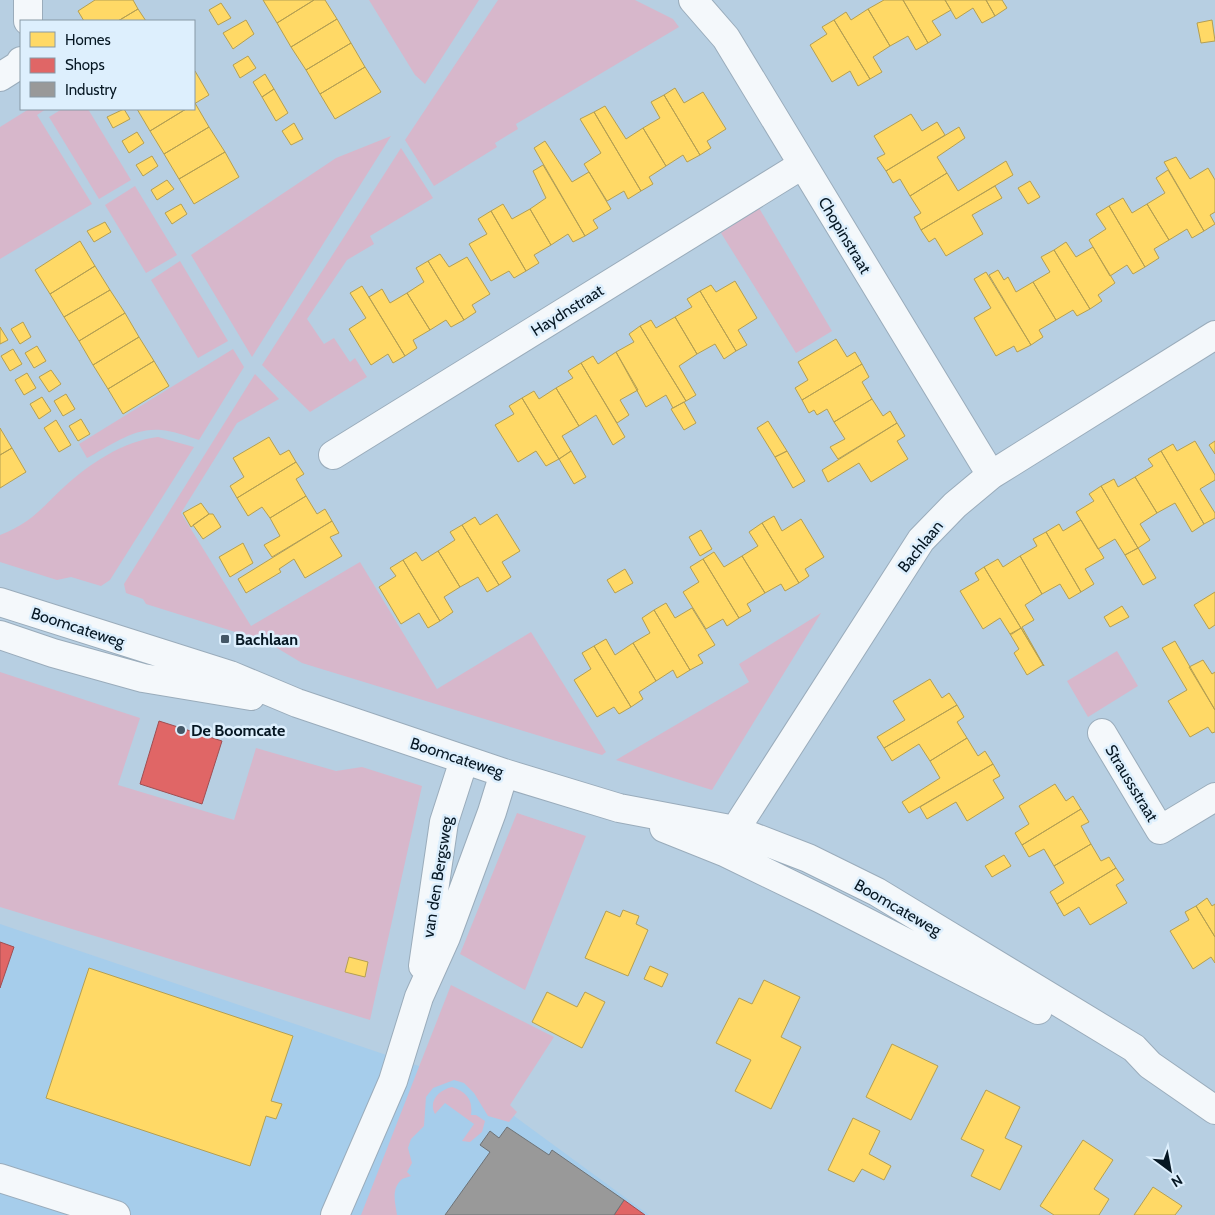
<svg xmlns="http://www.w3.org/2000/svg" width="1215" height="1215" viewBox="0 0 1215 1215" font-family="Cabin,sans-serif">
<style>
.built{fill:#a6cdeb}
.green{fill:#d7b7cb}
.homes{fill:#ffd966;stroke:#b49f52}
.shops{fill:#e06666;stroke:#9f4e52}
.industry{fill:#999;stroke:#6d7276}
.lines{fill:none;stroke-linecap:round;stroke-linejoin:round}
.minor-casing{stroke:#9aacbb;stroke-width:30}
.minor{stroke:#f4f8fb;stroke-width:28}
.poi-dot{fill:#445766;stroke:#ddeffd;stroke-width:2}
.labels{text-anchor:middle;stroke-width:5;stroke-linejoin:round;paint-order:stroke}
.street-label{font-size:16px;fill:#061723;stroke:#ddeffd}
.poi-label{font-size:16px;font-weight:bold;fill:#061723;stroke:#ddeffd;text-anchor:start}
</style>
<rect width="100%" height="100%" fill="#b7cfe2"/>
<path class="built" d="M0,924l469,159 180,132h-649z"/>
<path class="green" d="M369,0h110l-54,84 -10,-9z
M498,0h137l38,19 6,8 -163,97 2,5 -23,14 2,4 -63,39 -29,-46z
M29,109h17l-9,6 55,89 -92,55v-132z
M62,109h26l43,71 -32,19 -50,-82z
M391,136l-139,221 -61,-102 145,-97z
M401,148l32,50 -63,38 4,8 -27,16 -40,59 17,25 10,-6 16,24 5,-4 12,19 -57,35 -48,-47z
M135,186l42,69 -31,18 -41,-68z
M759,208l73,123 -36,22 -75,-120z
M180,261l48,80 -30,17 -47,-78z
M233,349l11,18 -45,73c-12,-4 -26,-9 -38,-10 -27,-3 -51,16 -74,28l-8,-14z
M255,374l24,25 -42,24 -56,90 70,113 109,-64 77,127 94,-57 75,120 -4,3 -300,-92 -35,-21 -121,-38 -3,-5 -17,-6 -2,-9z
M158,437l36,10 -84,133 -9,6 -30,-9 -14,3 -57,-18v-27c33,-13 40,-26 64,-48 25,-23 59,-46 94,-50z
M821,613l-109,177 -96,-30 133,-78 -10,-18z
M1117,651l21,35 -50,31 -21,-36z
M0,672l140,46 -22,67 116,35 22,-72 80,23 26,-4 60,19 -52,234 -370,-113z
M517,813l69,23 -61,154 -65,-36z
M451,985l103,52 -44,68 7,7 -8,10 -21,-6 -14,-23 -10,-10 -10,-3 -21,8 -7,9 -2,29 -13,13 -3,9 4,15 -5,9 4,4 -9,3c-11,10 -7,23 -5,36h-36z
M452,1087c15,5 21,13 19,28h5l9,6 -3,11 -12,10 -8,-1 12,-17 -29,-21 -10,11c-7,-13 4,-24 17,-27z"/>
<path class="homes" d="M95,0h38l5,9 -20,12h-34l-6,-10z
M263,0h51l-37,23z
M314,0h11l12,19 -46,28 -14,-24z
M884,0h19l25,43 -12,7 -8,-14 -18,10 -22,-37z
M903,0h42l6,10 -19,11 9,14 -13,8z
M945,0h41l9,16 -13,7 -9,-15 -17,11z
M986,0h16l5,8 -12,8z
M221,3l10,15 -13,7 -9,-15z
M138,9l8,12h-28z
M868,9l22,37 -17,11 9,15 -12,7 -36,-59 12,-8 5,8z
M337,19l14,24 -45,27 -15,-23z
M246,20l8,14 -21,15 -10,-16z
M834,20l36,59 -12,7 -8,-15 -18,11 -22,-37 17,-11 -5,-7z
M1212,20l3,21 -14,2 -4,-20z
M351,43l14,24 -45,27 -14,-24z
M248,56l8,12 -16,10 -7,-13z
M365,67l16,25 -46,27 -15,-25z
M195,71l14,24 -15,9v-32z
M265,74l9,15 -12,8 -9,-15z
M675,88l9,15 19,-11 23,37 -19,12 4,7 -11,7 -36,-60z
M274,89l14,24 -12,8 -14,-24z
M664,95l36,60 -13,7 -4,-7 -17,11 -23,-38 17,-10 -9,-16z
M195,103l14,24 -45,27 -14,-23 36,-22h8z
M605,106l21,33 17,-11 23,38 -17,11 4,7 -12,7 -47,-79z
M124,109l6,10 -17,9 -6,-11z
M137,109h49l-36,22z
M594,112l47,79 -13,8 -4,-8 -17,10 -23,-37 17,-11 -21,-34z
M911,114l11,17 15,-9 8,13 -59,36 -9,-13 8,-4 -11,-18z
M294,123l9,16 -12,6 -9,-14z
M209,127l16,25 -46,27 -15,-25z
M959,127l6,11 -28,19 10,16 -37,23 -10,-17 -7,4 -7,-12z
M137,132l7,11 -15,10 -7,-12z
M545,141l27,41 17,-10 22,37 -18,11 5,8 -13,8 -51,-88z
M225,152l14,25 -45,27 -15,-25z
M152,156l6,10 -15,10 -7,-11z
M1176,157l14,22 18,-11 7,12v32l-5,3 5,9 -11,7 -40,-69z
M1006,161l7,14 -92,55 -7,-13 7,-4 -11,-17 37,-23 11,18z
M543,165l42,71 -12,6 -5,-8 -17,11 -21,-36 16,-11 -13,-27z
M1168,170l36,61 -12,7 -5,-9 -18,11 -22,-36 18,-11 -9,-15z
M167,180l7,9 -17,11 -6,-10z
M1030,181l10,16 -12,7 -10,-16z
M995,186l7,12 -30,17 11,19 -37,22 -11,-18 -6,4 -8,-12z
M1123,198l9,15 15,-9 22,36 -15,9 5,9 -14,9 -36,-61z
M181,204l6,10 -15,10 -7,-11z
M503,204l9,15 18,-10 21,36 -17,10 5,8 -13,8 -35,-60z
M1109,206l36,61 -12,7 -6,-9 -17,11 -21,-36 17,-11 -10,-15z
M491,211l35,60 -12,7 -5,-7 -18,10 -22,-37 18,-10 -9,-15z
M105,222l6,10 -17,10 -7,-11z
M80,241l15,25 -45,28 -15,-24z
M1066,242l10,15 17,-10 22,36 -17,12 4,6 -12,8 -36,-59z
M1054,250l36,59 -13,7 -4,-6 -17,10 -23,-38 17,-10 -9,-15z
M440,254l9,13 18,-10 23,37 -18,11 4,7 -12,8 -36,-59z
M428,261l36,59 -13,7 -5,-7 -16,10 -23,-37 17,-11 -8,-14z
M95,266l15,24 -46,27 -14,-23z
M998,270l6,10 4,-3 8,15 17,-10 23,38 -17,10 4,7 -12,8 -42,-70z
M986,272l45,73 -14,7 -3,-6 -18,10 -22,-38 17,-10 -17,-29z
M735,281l22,37 -19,12 9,15 -11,6 -36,-60 11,-6 5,7z
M362,286l43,70 -12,7 -5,-9 -17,11 -22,-36 17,-11 -16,-25z
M382,289l8,14 17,-10 23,37 -17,10 4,8 -12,8 -36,-59z
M110,290l15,23 -46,28 -15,-24z
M700,291l36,60 -12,8 -9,-15 -18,10 -22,-37 17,-10 -5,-8z
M125,313l14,24 -46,28 -14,-24z
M675,317l22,37 -18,12 17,29 -10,6 -46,-75 11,-6 5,8z
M23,322l8,15 -11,7 -9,-15z
M640,326l46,75 -13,7 -7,-13 -20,12 -30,-55 18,-10 -5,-8z
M0,327l8,13 -8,4z
M139,337l15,24 -46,28 -15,-24z
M836,339l11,18 8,-5 7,12 -60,36 -7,-12 13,-8 -10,-18z
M37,346l9,15 -12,7 -9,-15z
M13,349l9,15 -12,7 -9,-15z
M616,352l22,38 -18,10 9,15 -12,8 -36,-60 12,-7 5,8z
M154,361l15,25 -46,28 -15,-25z
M581,363l44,74 -12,8 -17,-30 -17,11 -23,-38 17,-10 -5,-7z
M862,364l7,13 -7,5 10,17 -38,23 -7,-13 -10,6 -3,-5 -5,3 -7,-13z
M51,370l10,14 -12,8 -10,-15z
M27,373l9,15 -12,7 -9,-15z
M556,388l23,38 -17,10 9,15 -12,8 -37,-61 12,-7 5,8z
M66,394l9,15 -12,7 -9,-15z
M42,397l9,14 -12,8 -9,-15z
M522,398l37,61 -13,7 -10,-15 -18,11 -23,-37 19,-11 -5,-8z
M872,399l11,17 7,-5 7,12 -59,36 -8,-12 15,-8 -11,-17z
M684,402l12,21 -12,7 -13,-21z
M81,419l9,15 -12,7 -9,-15z
M56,420l15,25 -12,7 -15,-24z
M768,421l19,30 -12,6 -18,-29z
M897,423l8,13 -8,5 11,18 -37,23 -12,-19 -31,19 -6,-12z
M0,428l12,20 -12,7z
M269,437l11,18 9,-5 7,12 -59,36 -7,-12 14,-9 -11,-19z
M1195,441l20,34v5l-15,9 15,24v5l-11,6 -43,-73 12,-7 4,7z
M1215,441v13l-6,-9z
M12,448l14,24 -26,16v-33z
M571,451l15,26 -12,7 -15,-25z
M787,451l18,30 -12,7 -18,-31z
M1161,451l43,73 -12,8 -17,-29 -18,10 -22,-36 18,-11 -5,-7z
M296,462l8,12 -8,5 10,17 -36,22 -8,-11 -14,9 -11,-18z
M1135,477l22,36 -17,11 10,16 -12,8 -37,-62 13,-7 4,8z
M1101,486l37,62 -13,7 -10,-16 -17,10 -22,-37 18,-11 -5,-7z
M306,496l11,18 8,-5 7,12 -60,36 -8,-12 16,-9 -10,-18z
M201,503l8,11 -18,13 -8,-14z
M209,514h4l8,13 -18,12 -10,-14z
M497,514l23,37 -18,11 9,15 -12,8 -37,-60 13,-8 5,8z
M774,516l8,15 19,-12 23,38 -19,12 4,7 -10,7 -37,-60z
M1081,520l23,38 -19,11 9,15 -13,8 -35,-60 13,-8 4,7z
M332,521l7,12 -9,4 12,19 -37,22 -11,-19 -15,10 2,3 -35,21 -8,-14z
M762,523l37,60 -14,8 -4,-7 -16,9 -23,-37 16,-10 -9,-14z
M462,525l37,60 -12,7 -9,-15 -18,10 -22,-36 17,-11 -5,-8z
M701,530l11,19 -12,7 -11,-19z
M1046,532l35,60 -12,7 -9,-15 -18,10 -22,-38 17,-10 -4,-7z
M243,543l10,20 -23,14 -11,-20z
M1138,548l18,30 -13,7 -18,-30z
M438,551l22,36 -16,10 9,15 -13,9 -37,-61 13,-8 6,9z
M714,552l10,15 18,-11 23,37 -18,11 4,7 -12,7 -36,-59z
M1020,556l22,38 -17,11 9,15 -12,7 22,39 -60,-99 14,-8 5,8z
M703,559l36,59 -12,8 -4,-7 -17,10 -23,-37 16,-10 -9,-15z
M403,560l37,61 -12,7 -9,-15 -18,11 -22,-37 17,-11 -6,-8z
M984,567l37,61 -9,6h-2l-10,-16 -17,11 -23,-38 19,-11 -4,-7z
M625,569l8,14 -18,10 -8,-13z
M1215,592v33l-6,4 -15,-24z
M666,603l9,15 17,-10 23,37 -17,10 5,8 -13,7 -36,-60z
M1122,606l7,11 -19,10 -6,-10z
M654,610l36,60 -13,8 -4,-8 -17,11 -23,-38 17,-10 -8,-15z
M1021,628l22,37 -16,10 -13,-22 5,-4 -9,-15z
M606,639l9,16 18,-12 23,38 -17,11 4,7 -12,8 -37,-61z
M1175,641l40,69v22l-3,1 -4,-6 -18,10 -22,-36 19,-11 -25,-42z
M594,646l37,61 -12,7 -5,-7 -17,10 -23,-37 17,-11 -9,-16z
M1203,660l9,14 3,-2v38l-26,-43z
M930,679l12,19 7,-5 8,12 -73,43 -7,-11 28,-17 -12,-19z
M957,705l7,12 -7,5 10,16 -37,23 -11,-17 -27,17 -8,-13z
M967,738l11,18 7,-5 8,13 -84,49 -7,-11 38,-24 -10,-17z
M993,764l7,12 -7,4 11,18 -37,23 -11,-19 -29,17 -7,-12z
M1055,784l11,17 7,-5 8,13 -59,36 -7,-12 14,-9 -10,-18z
M1081,809l8,13 -8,4 10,18 -37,22 -10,-17 -15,8 -7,-12z
M1091,844l10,17 8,-4 7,11 -59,36 -7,-12 14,-9 -10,-17z
M1004,855l7,11 -19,11 -7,-11z
M1116,868l8,12 -8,5 11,18 -37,22 -11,-18 -15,9 -7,-12z
M1207,898l5,8 3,-2v33l-19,-31z
M1196,906l19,31v26l-4,-6 -18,12 -23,-38 19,-11 -4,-8z
M623,910l16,6 -3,8 12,6 -20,46 -43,-18 21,-47 14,6z
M349,957l19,5 -3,15 -20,-5z
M650,966l18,8 -6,13 -18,-8z
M89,968l204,68 -22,65 11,3 -6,15 -10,-3 -16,50 -204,-68z
M764,980l36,17 -19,40 20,10 -30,62 -36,-18 16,-31 -35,-17 23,-45 13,6z
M547,992l30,15 8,-15 20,10 -23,46 -50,-26z
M892,1044l46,22 -27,54 -45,-23z
M986,1090l34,17 -15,31 17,8 -22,44 -29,-14 13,-26 -23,-11z
M853,1118l27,13 -11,23 22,12 -7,14 -22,-11 -8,13 -26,-12z
M1083,1140l30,20 -19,29 15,10 -10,16h-45l-14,-9z
M1153,1187l29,19 -7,9h-41z"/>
<path class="shops" d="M159,721l63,20 -20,63 -62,-20z
M0,942l14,5 -14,41z
M624,1200l21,15h-31z"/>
<path class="industry" d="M507,1127l42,28 3,-5 72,50 -10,15h-169l45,-63 -10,-7 10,-14 9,7z"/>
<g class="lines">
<g class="minor-casing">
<path id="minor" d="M28,0v21
M693,0l33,38 265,437
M0,77l19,-12 2,-4
M333,455l469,-290
M0,602l230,73 67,28 207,70 115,35 116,22 73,28 69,34 257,156 16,17 65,45
M0,635l53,18 90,25 108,18
M1102,733l58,97 55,-33
M664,828l60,24 97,47 217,111
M724,852l11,-22 186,-290 34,-35 36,-30 224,-140
M423,966l21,-144 20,-62
M0,1178l116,37
M335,1215l58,-134 26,-84 27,-60 46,-125 12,-39"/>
</g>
<use href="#minor" class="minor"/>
</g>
<g class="poi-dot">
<rect x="220" y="634" width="10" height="10" rx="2.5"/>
<circle cx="181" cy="730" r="5"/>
</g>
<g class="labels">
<g class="street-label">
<text transform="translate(845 235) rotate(59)" y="6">Chopinstraat</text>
<text transform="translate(567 310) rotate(-32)" y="6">Haydnstraat</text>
<text transform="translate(920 546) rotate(-51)" y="6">Bachlaan</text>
<text transform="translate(78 627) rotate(18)" y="6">Boomcateweg</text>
<text transform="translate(457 757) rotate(18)" y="6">Boomcateweg</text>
<text transform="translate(1132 783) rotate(59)" y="6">Straussstraat</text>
<text transform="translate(437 877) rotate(-81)" y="6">van den Bergsweg</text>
<text transform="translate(898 907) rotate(30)" y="6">Boomcateweg</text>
</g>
<g class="poi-label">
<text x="235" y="645">Bachlaan</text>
<text x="191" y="736">De Boomcate</text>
</g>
</g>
<rect x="20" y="20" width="175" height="90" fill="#ddeffd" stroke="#8799a6"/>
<rect x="30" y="32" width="25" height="15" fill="#ffd966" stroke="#8799a6"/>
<text x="65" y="45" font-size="15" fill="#061723">Homes</text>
<rect x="30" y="58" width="25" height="15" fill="#e06666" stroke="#8799a6"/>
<text x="65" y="70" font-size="15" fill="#061723">Shops</text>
<rect x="30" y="82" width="25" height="15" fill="#999999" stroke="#8799a6"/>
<text x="65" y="95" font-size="15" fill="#061723">Industry</text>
<g transform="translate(1170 1170) rotate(148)" stroke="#ddeffd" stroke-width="4" paint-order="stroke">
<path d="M0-4L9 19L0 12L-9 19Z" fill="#061723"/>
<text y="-8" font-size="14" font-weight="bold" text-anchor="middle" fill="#061723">N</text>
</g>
</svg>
